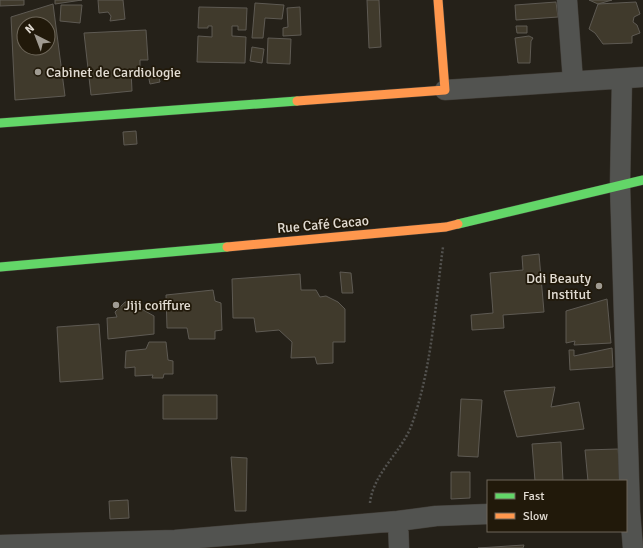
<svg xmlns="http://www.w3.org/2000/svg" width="643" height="548" viewBox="0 0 643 548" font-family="Signika,sans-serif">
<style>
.building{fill:#403a2c;stroke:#5e5a53;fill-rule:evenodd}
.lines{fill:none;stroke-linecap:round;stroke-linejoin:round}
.street-casing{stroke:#423e38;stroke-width:21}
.fast-casing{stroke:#423e38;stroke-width:10}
.slow-casing{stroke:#423e38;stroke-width:10}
.path{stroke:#53524f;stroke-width:2.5;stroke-dasharray:2 2;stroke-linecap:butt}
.street{stroke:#525350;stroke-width:20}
.fast{stroke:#63d668;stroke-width:9}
.slow{stroke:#ff974d;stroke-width:9}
.poi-dot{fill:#a09b92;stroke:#21190a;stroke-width:1.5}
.labels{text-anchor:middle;stroke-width:3.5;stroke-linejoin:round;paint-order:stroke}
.poi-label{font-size:14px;fill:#e2dcd3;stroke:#21190a;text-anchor:start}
.street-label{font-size:14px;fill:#e2dcd3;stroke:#21190a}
</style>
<rect width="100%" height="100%" fill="#252119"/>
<path class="building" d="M0,0h24v5l-24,1z
M55,0h27l-27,4z
M98,0h25l2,19 -15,2 1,-5 -3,-4 -9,1z
M367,0h12l2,47 -12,1z
M589,0h23l-14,4z
M556,2l2,15 -42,3 -1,-15z
M636,2l4,12 -6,3 -1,5 4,3 3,8 -8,3v7l-29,1 -8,-11 -6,-4 9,-25z
M255,3l29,2 -2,14 -17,-1 -2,20h-11z
M53,4l12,92 -50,4 -4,-83zM24,24h24v24h-24z
M61,5h21l-2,18 -20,-2z
M199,7l48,1 -1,22h-8v-4h-6v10l14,1 -1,26 -48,-1 1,-26 14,1v-11h-4v2h-10z
M300,7l1,28 -18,1v-8l5,-1 -1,-19z
M516,26h11v7h-10z
M146,30l2,30h-8v9l-9,1 1,21 -41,4 -7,-62z
M529,36l4,2 -2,3 -1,22h-12l-3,-25z
M268,38l23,1 -1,25 -23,-1z
M252,47l12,2 -2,14 -12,-2z
M158,72l2,10 -10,2 -2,-10z
M136,131l1,13 -13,1 -1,-13z
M539,254l5,58 -41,3 1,13 -32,2 -1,-15 22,-2 -3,-40 33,-3 -1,-14z
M340,272l11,1 2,20h-11z
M300,274l1,16h15l4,7 6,-1 12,6 7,7v33h-12v21l-16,1 -2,-7 -24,1 1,-16 -13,-12 -23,2 -2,-14h-21l-1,-39z
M213,290l2,11 6,2 1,27 -7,1v8h-26l-2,-11h-20l-1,-33z
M607,299l4,44 -37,2 1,-4 -9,2v-32z
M135,301l3,6 16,9v18l-46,5 -1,-21 10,-1 -2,-5 10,-10z
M99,324l4,55 -43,3 -3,-55z
M149,342h17l2,18 5,1v13h-9l-1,4h-11l1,-3 -18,1v-9l-10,1 1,-17 20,-2z
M612,348l1,19 -43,3 -1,-20h5v6z
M555,387l-4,20 28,-5 5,27 -67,8 -13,-46z
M163,395h54v24h-54z
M461,399l21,1 -4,57 -20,-1z
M561,442l2,39h-28l-3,-37z
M618,449l3,32h-33l-3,-31z
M231,457l16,1 -1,53h-11z
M451,472h19v26l-19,1z
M128,500l1,18 -19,1 -1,-18z
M524,545l-1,3h-45z"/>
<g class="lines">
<g class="street-casing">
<path id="street" d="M567,0l6,81
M622,79l-2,106 10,327 3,36
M445,90l198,-13
M398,521l38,-5 52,-2
M0,545l175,-5 223,-19 1,27"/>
</g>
<g class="fast-casing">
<path id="fast" d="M0,123l297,-22
M458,224l185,-44
M0,267l227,-20"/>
</g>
<g class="slow-casing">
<path id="slow" d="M297,101l148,-11 -7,-90
M227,247l219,-20 12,-3"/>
</g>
<path class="path" d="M370,503c3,-30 32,-51 42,-79 20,-57 23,-118 31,-177"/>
<use href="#street" class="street"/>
<use href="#fast" class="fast"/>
<use href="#slow" class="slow"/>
</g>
<g class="poi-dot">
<circle cx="38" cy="72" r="4"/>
<circle cx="599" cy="286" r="4"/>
<circle cx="116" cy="305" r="4"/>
</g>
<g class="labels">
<g class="poi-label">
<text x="46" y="77">Cabinet de Cardiologie</text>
<text x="591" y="283" text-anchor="end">Ddi Beauty<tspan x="591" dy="16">Institut</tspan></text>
<text x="124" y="310">Jiji coiffure</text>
</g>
<g class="street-label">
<text transform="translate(323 224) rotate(-5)" y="5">Rue Café Cacao</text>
</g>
</g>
<rect x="487" y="480" width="140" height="52" fill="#21190a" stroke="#6e675a"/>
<rect x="495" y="493" width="20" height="6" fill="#63d668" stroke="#6e675a"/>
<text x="523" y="500" font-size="12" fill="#e2dcd3">Fast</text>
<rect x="495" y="513" width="20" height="6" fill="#ff974d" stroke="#6e675a"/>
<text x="523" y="520" font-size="12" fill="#e2dcd3">Slow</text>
<g transform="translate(36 36) rotate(318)"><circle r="19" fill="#21190a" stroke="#6e675a"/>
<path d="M0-3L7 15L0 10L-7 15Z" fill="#a09b92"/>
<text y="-6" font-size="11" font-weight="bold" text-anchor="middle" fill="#e2dcd3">N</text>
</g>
</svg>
